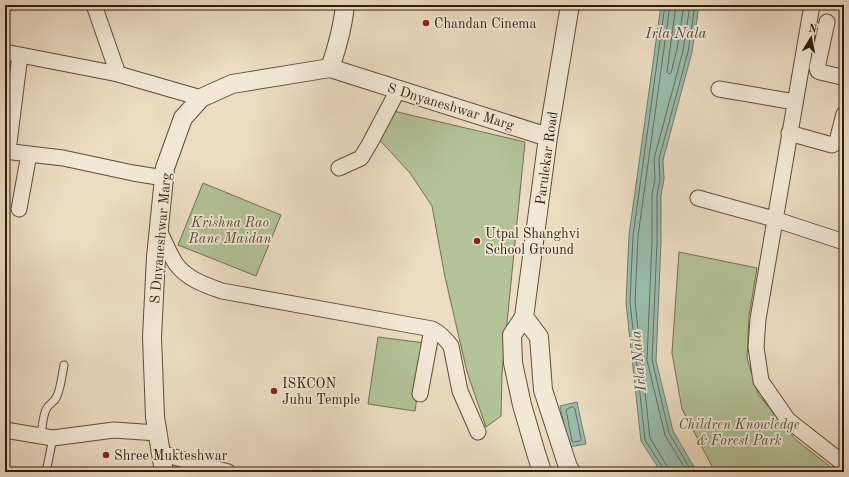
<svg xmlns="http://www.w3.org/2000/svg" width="849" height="477" viewBox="0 0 849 477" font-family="'Old Standard TT',serif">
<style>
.green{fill:#b3c297;stroke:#726f50}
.water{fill:#99bcad;stroke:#6f7c6b}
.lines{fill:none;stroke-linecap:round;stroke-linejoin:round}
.shore{stroke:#656c5b;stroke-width:1}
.service-casing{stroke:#604c37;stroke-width:9}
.minor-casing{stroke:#604c37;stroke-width:17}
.tertiary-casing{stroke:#604c37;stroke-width:20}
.service{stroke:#f2e8d7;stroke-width:7}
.minor{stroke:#f2e8d7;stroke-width:15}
.tertiary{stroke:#f2e8d7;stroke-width:18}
.poi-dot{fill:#8f2418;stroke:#f2e8d7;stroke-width:1.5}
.labels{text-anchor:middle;stroke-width:3.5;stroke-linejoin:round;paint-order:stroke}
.poi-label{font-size:14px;fill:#311c09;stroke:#f2e8d7;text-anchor:start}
.street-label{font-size:14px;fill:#311c09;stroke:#f2e8d7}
.park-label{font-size:14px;font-style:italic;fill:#584e34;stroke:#f2e8d7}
.water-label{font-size:15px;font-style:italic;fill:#504c3a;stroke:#f2e8d7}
</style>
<rect width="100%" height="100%" fill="#ebdcc2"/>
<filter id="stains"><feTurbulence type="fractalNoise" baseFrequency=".005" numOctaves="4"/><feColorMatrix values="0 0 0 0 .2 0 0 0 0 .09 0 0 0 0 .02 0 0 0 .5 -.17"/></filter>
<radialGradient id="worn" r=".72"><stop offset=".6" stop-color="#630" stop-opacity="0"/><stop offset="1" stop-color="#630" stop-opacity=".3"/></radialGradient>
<path class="green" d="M385,109l140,33 -23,231 -1,43 -15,11 -19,-55 -22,-95 -13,-71 -22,-33 -34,-37z
M203,183l78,32 -25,61 -78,-31z
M679,252l78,16 -8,48 -2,42 11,36 38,46 41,32h-122l-33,-63 -10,-56z
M378,337l47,6 -10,68 -47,-7z"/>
<path class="water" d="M661,5h38l-7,47 -29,108 1,19 -3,16v47l-5,119 17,70 24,41h-36l-20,-31 -15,-138 3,-68z
M577,402l9,42 -17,3 -9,-41z"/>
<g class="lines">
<path class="shore" d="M676,5l-9,67 2,2 2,-1 6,-24 7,-44
M573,407l2,2 6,30 -1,2 -6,1 -2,-1 -6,-31 1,-1z
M664,472l-1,-4 -18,-28 -15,-138 3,-66 32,-231
M669,472l-2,-6 -17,-28 -15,-136 3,-66 32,-231
M687,472l-22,-37 -18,-75 5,-118v-47l3,-16 -1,-20 29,-108 7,-46
M692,472l-23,-39 -17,-73 5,-118v-47l3,-16 -1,-20 29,-107 7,-47"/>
<g class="service-casing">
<path id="service" d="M41,436c1,-7 2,-23 6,-28 3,-5 7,-5 10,-12 4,-9 5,-21 7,-31
M46,472l7,-34"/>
</g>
<g class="minor-casing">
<path id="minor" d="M94,5l24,69
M812,5l-54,314 -2,28 5,34 27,39 56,44
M827,22l-10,46 1,3 2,1 22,5
M5,52l113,22 83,24
M719,89l76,13
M789,133l43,12 2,-1 3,-3 7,-27
M5,151l24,3 34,4 70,15 31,5
M8,151l12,-96
M339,168l22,-10 9,-15 28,-53
M698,198l76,21 70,23
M19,209l10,-55
M159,230c5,11 11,25 17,34 11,15 29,21 46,27l210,38c8,4 13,9 19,17l9,45 18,41
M420,394l12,-65
M5,430l48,8 61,-8 43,3
M160,453l68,19"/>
</g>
<g class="tertiary-casing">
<path id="tertiary" d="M330,68c7,-20 13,-41 15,-63
M524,317l15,20 4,53 25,77 3,5
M164,472l-9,-55 -3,-80 4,-80 9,-89 18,-50 18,-20 31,-14 98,-16 218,69
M542,472l-6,-19 -14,-48 -9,-42 -1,-28 12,-18 24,-180 22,-132"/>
</g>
<use href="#service" class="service"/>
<use href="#minor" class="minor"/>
<use href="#tertiary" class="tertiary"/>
</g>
<g class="poi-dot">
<circle cx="426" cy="23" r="4"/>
<circle cx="477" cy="241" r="4"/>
<circle cx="274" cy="391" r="4"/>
<circle cx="106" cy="455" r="4"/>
</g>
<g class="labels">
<g class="poi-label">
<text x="434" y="28">Chandan Cinema</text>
<text x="485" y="238">Utpal Shanghvi<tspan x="485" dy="16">School Ground</tspan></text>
<text x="282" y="388">ISKCON<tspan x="282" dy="16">Juhu Temple</tspan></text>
<text x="114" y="460">Shree Mukteshwar</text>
</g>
<g class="street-label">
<text transform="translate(451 106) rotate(17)" y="5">S Dnyaneshwar Marg</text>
<text transform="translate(546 158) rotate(-82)" y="5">Parulekar Road</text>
<text transform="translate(160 238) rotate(-85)" y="5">S Dnyaneshwar Marg</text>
</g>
<g class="park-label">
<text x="230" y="227">Krishna Rao<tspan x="230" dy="16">Rane Maidan</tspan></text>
<text x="739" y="429">Children Knowledge<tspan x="739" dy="16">&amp; Forest Park</tspan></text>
</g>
<g class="water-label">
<text x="676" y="38">Irla Nala</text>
<text transform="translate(638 361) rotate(-95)" y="5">Irla Nala</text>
</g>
</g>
<rect width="849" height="477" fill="none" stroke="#ebdcc2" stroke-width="20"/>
<rect x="6" y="6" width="837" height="465" fill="none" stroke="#311c09" stroke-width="2"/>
<rect x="10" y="10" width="829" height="457" fill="none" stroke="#311c09"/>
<g transform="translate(811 38) rotate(10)" stroke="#f2e8d7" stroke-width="3" paint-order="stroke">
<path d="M0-3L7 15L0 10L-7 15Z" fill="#311c09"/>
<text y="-6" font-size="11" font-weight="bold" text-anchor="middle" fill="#311c09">N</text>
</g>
<rect width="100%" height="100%" filter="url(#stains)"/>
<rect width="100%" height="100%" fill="url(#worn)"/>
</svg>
